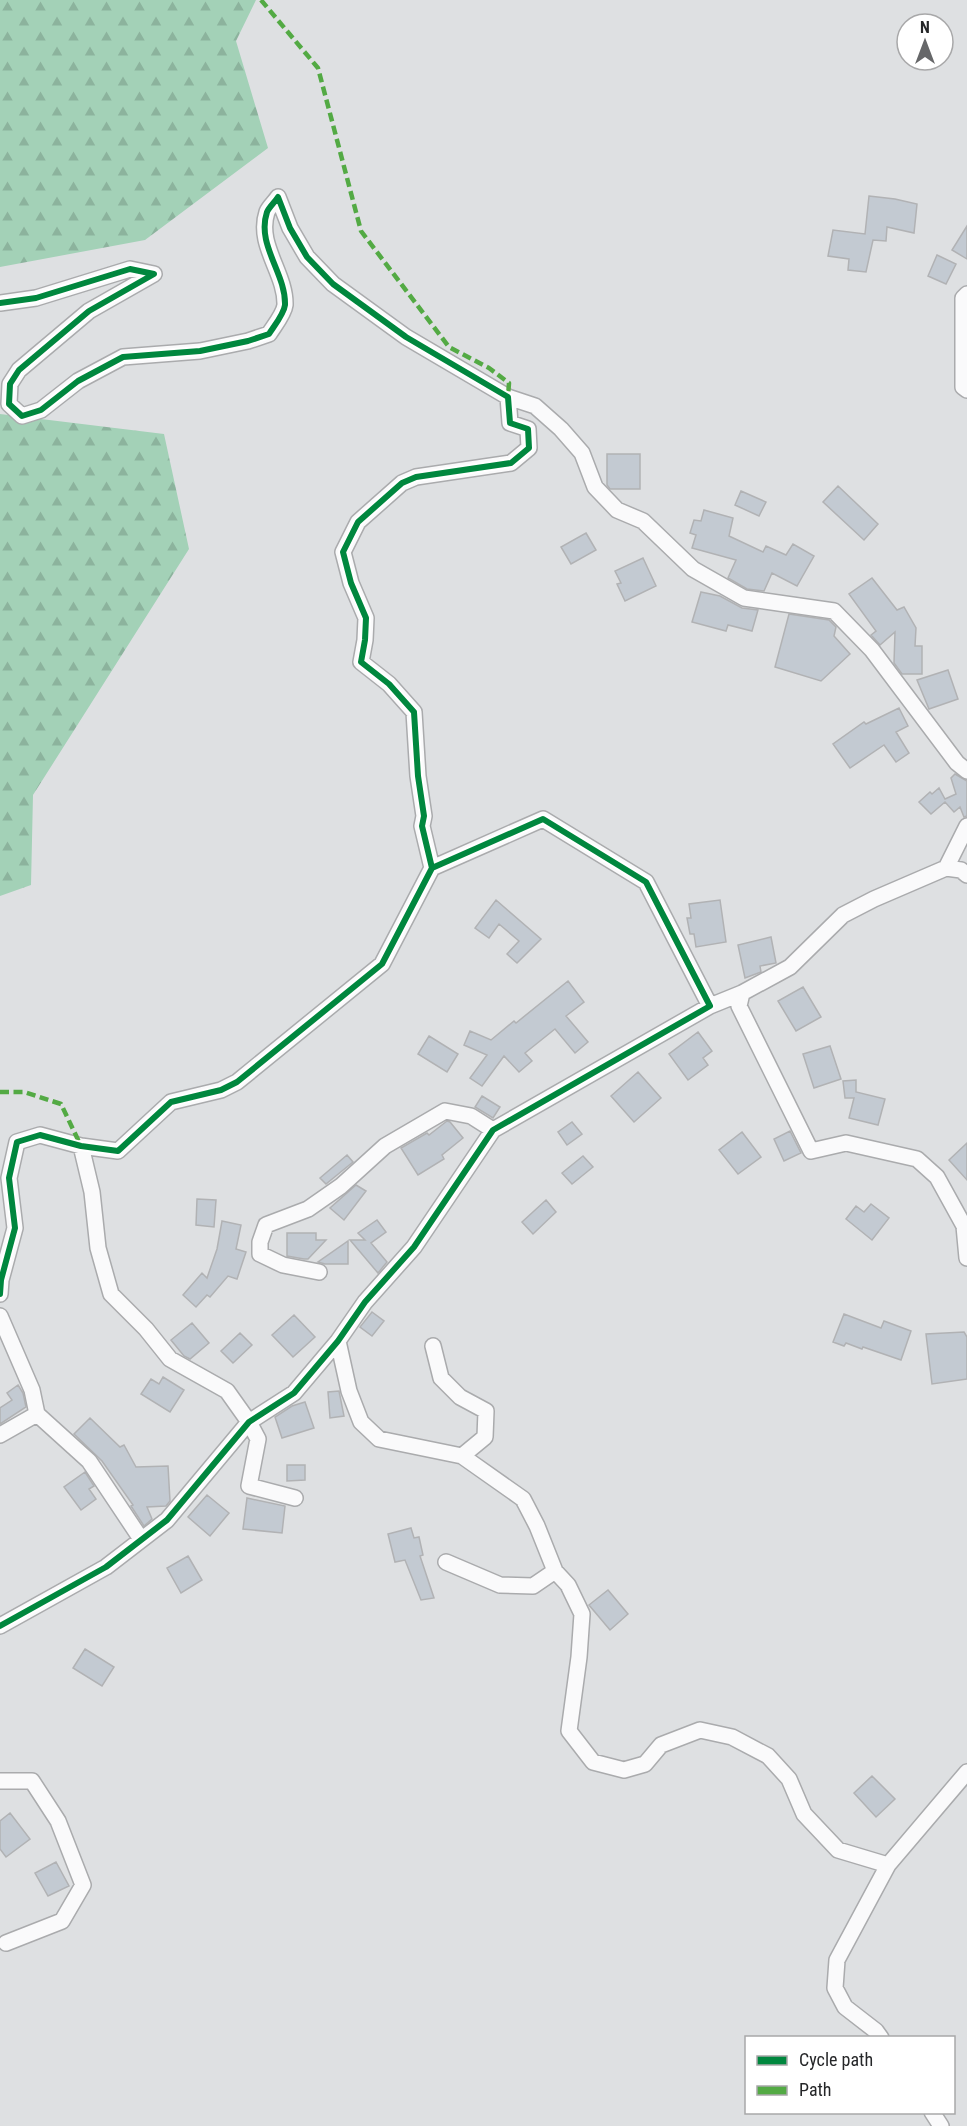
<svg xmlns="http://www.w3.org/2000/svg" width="967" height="2126" viewBox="0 0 967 2126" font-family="'Roboto Condensed',sans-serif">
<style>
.forest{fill:url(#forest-firs)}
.building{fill:#c3cad2;stroke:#b1b2b4;stroke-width:1.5}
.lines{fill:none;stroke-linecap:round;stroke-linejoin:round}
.minor-casing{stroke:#aaabad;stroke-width:18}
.minor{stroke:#fafafb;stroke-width:15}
.quiet{stroke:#53aa44;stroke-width:4.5;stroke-dasharray:9 4.5;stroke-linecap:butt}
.cycleway-casing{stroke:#fff;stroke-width:10}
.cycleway{stroke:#00873e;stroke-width:6}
</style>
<defs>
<pattern id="forest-firs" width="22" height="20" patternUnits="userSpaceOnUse" patternTransform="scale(1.5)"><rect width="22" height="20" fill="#a3d1b7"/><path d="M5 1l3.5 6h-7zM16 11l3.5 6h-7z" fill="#8cb39d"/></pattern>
</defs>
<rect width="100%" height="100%" fill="#dee0e2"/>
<path class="forest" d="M0,0h256l-20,41 32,107 -123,92 -145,27z
M0,414l164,20 25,115 -156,246 -2,90 -31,11z"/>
<path class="building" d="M869,196l26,3 22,5 -3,29 -27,-6 -1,14 -13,-1 -7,32 -18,-2 1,-11 -21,-3 5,-26 32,4z
M967,226v33l-15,-9z
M937,255l19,9 -10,20 -18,-8z
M607,454h33v35h-30l-3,-4z
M838,486l40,38 -14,16 -41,-38z
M741,491l25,11 -7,14 -24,-11z
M704,510l29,8 -4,18 34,16 3,-6 20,9 7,-11 21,12 -17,30 -25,-13 -8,18 -17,-2 -19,-11 8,-18 -44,-12 4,-13 -6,-2 4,-13 7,1z
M586,533l10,17 -25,14 -10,-17z
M643,558l13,28 -31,15 -8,-17 4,-1 -6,-12z
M872,578l25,32 7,-3 12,21 -1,18h7v28h-20l-8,-11 1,-31 -15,13 -9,-10 5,-4 -27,-37z
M701,592l19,4 22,12 16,2 -6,21 -24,-6 -2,6 -34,-9z
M789,614l40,6 7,7 -2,9 16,18 -29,27 -46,-14z
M948,670l10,29 -29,10 -12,-29z
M899,708l9,18 -12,6 13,21 -13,9 -12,-17 -34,23 -17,-24 31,-22 2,2z
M955,774l12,7v35l-3,1 -4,-10 -6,5 -9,-10 -14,12 -12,-12 11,-10 2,2 7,-6 6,11 11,-5 -5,-16z
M496,900l45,39 -24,24 -10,-9 12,-13 -20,-17 -10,14 -14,-10z
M720,900l6,42 -30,5 -2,-13h-4l-3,-16h4l-2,-14z
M771,937l5,26 -16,3 1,6 -16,6 -7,-33z
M568,981l16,21 -18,14 22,26 -13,11 -20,-24 -30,24 7,8 -13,11 -15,-16 -22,30 -12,-8 17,-23 -23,-10 6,-14 21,9 23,-19 2,2z
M803,987l18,30 -25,14 -18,-30z
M698,1032l14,19 -9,7 5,7 -20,15 -19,-26z
M429,1036l29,18 -11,18 -29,-18z
M830,1046l11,33 -27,9 -11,-34z
M638,1072l23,26 -27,24 -23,-26z
M856,1080v12l29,7 -7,26 -29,-7 5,-20h-9l-2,-17z
M482,1096l18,11 -7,11 -18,-11z
M447,1121l3,1 13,16 -21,17 2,4 -26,16 -17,-27 26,-15 2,2z
M572,1122l10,12 -15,11 -9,-13z
M790,1131l11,22 -17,8 -10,-22z
M742,1132l19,25 -23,17 -19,-24z
M967,1143v37l-18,-20z
M347,1155l6,7 -27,22 -6,-6z
M583,1156l10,11 -21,17 -10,-11z
M356,1185l10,6 -22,29 -14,-12z
M197,1199l19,1 -2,27 -18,-2z
M546,1200l10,12 -23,22 -11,-12z
M871,1204l18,14 -17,22 -26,-21 10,-13 8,6z
M377,1220l9,12 -15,11 16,19 -9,11 -28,-33h15l-7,-7z
M222,1221l19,4 -5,24 10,3 -9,27 -9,-3 -18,21 -3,-2 -11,12 -13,-12 19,-22 5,5 10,-29z
M287,1233h29v7h10l-18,19h-4l-17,-3z
M348,1241v23h-23l-7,-2z
M372,1312l12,9 -12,15 -12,-9z
M844,1314l37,14 3,-7 27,10 -10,29 -38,-13 -1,2 -16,-6 -2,3 -11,-4z
M294,1315l21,22 -22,20 -21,-22z
M192,1323l17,20 -19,16 -6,-3 -13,-16z
M964,1332l3,5v42l-35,5 -6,-50z
M240,1333l12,12 -19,18 -12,-12z
M163,1377l21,13 -14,22 -29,-18 10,-15 8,5z
M18,1385l5,8 3,14 -26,17v-16l12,-8 -5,-7z
M339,1391l5,25 -14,2 -2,-26z
M305,1402l9,26 -32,10 -7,-21 17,-11z
M90,1418l30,29 4,-2 12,22 32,-1 2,35 -4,5 -19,1 5,12 -8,7 -13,-20 2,-1 -31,-44 -28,-27z
M287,1465h18v15l-18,1z
M85,1472l9,14 -5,3 7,10 -15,11 -17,-23z
M207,1495l22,18 -19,23 -22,-19z
M247,1498l38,8 -3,27 -39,-4z
M411,1528l3,10 5,-1 4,18 -3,1 14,42 -13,2 -16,-40 -10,2 -7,-28z
M188,1556l14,24 -21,13 -14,-25z
M608,1590l20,24 -18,16 -21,-25z
M85,1649l29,18 -12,19 -29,-18z
M872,1776l23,23 -19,18 -22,-24z
M10,1813l20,26 -24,18 -6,-8v-28z
M56,1862l13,24 -21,10 -13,-23z"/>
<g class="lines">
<g class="minor-casing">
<path id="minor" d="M967,294l-4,4v89l4,3
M0,303l36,-5 94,-29 24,5 -65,37 -70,59 -9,14 -1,20 13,12 19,-6 37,-29 45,-24 77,-6 48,-10 21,-7c5,-8 15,-20 16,-29 1,-32 -29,-60 -18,-93 2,-5 8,-10 11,-15l12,31 17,29 26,27 73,53 102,60 2,26 18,6 1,19 -18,15 -95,14 -14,6 -44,39 -15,30 8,31 15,35 -1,22 -4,22 28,22 25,28 4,64 6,40 -2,10 10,42
M508,397l27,9 26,23 21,24 13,34 22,23 26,11 50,48 51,29 90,13 38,39 85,113 10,8
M946,868l21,-42
M742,993l-3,13 72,145 35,-8 71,16 20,18 27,49 3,32
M710,1006l32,-13 48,-26 53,-52 31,-16 72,-31 15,2 6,5
M81,1146l11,46 6,56 13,46 35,35 24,30 57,32 22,31 9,17 -9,47 46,12
M319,1272l-36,-7 -23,-11v-12l6,-17 42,-16 33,-23 44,-40 60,-35 26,5 22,14
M0,1294l1,-14 14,-52 -6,-50 8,-36 23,-7 41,11 37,5 53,-49 50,-12 16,-8 145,-118 50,-96 111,-49 103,63 64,124 -217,124 -79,117 -49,55 -27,39 -44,52 -45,29 -82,98 -61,47 -106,59
M0,1316l32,74 5,24 52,47 52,78
M338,1341l11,50 12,31 18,17 83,17 61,43 14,27 18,45 13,14 14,29 -3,43 -10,74 24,31 31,8 21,-6 16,-19 39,-15 32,7 36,19 21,23 15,35 34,36 50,15
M433,1346l8,32 19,19 26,14 -1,26 -23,19
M0,1435l37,-21
M446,1562l54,23 33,1 22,-15
M0,1781h32l26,40 25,64 -21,36 -56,22
M881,2038l-5,-7 -31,-24 -10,-19 2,-28 51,-95 79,-93
M932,2112l9,14"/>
</g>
<use href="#minor" class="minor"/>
<path class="quiet" d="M261,0l57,68 43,163 88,116 40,21 20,15 -1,14
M0,1092h24l37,12 20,42"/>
<g class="cycleway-casing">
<path id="cycleway" d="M0,303l36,-5 94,-29 24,5 -65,37 -70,59 -9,14 -1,20 13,12 19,-6 37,-29 45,-24 77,-6 48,-10 21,-7c5,-8 15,-20 16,-29 1,-32 -29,-60 -18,-93 2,-5 8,-10 11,-15l12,31 17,29 26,27 73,53 102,60 2,26 18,6 1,19 -18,15 -95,14 -14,6 -44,39 -15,30 8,31 15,35 -1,22 -4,22 28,22 25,28 4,64 6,40 -2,10 10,42
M0,1294l1,-14 14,-52 -6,-50 8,-36 23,-7 41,11 37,5 53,-49 50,-12 16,-8 145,-118 50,-96 111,-49 103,63 64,124 -217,124 -79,117 -49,55 -27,39 -44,52 -45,29 -82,98 -61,47 -106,59"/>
</g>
<use href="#cycleway" class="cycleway"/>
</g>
<rect x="745" y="2036" width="210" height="78" fill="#ffffff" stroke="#a8a8a9" stroke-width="1.5"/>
<rect x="757" y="2056" width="30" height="9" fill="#00873e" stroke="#a8a8a9" stroke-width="1.5"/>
<text x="799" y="2066" font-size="18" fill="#252628">Cycle path</text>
<rect x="757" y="2086" width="30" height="9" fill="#53aa44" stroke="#a8a8a9" stroke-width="1.5"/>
<text x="799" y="2096" font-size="18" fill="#252628">Path</text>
<g transform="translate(925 42)"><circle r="28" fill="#ffffff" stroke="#a8a8a9" stroke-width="1.5"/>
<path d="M0-4.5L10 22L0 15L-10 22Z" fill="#666769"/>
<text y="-9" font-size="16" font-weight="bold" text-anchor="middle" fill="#252628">N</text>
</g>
</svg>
